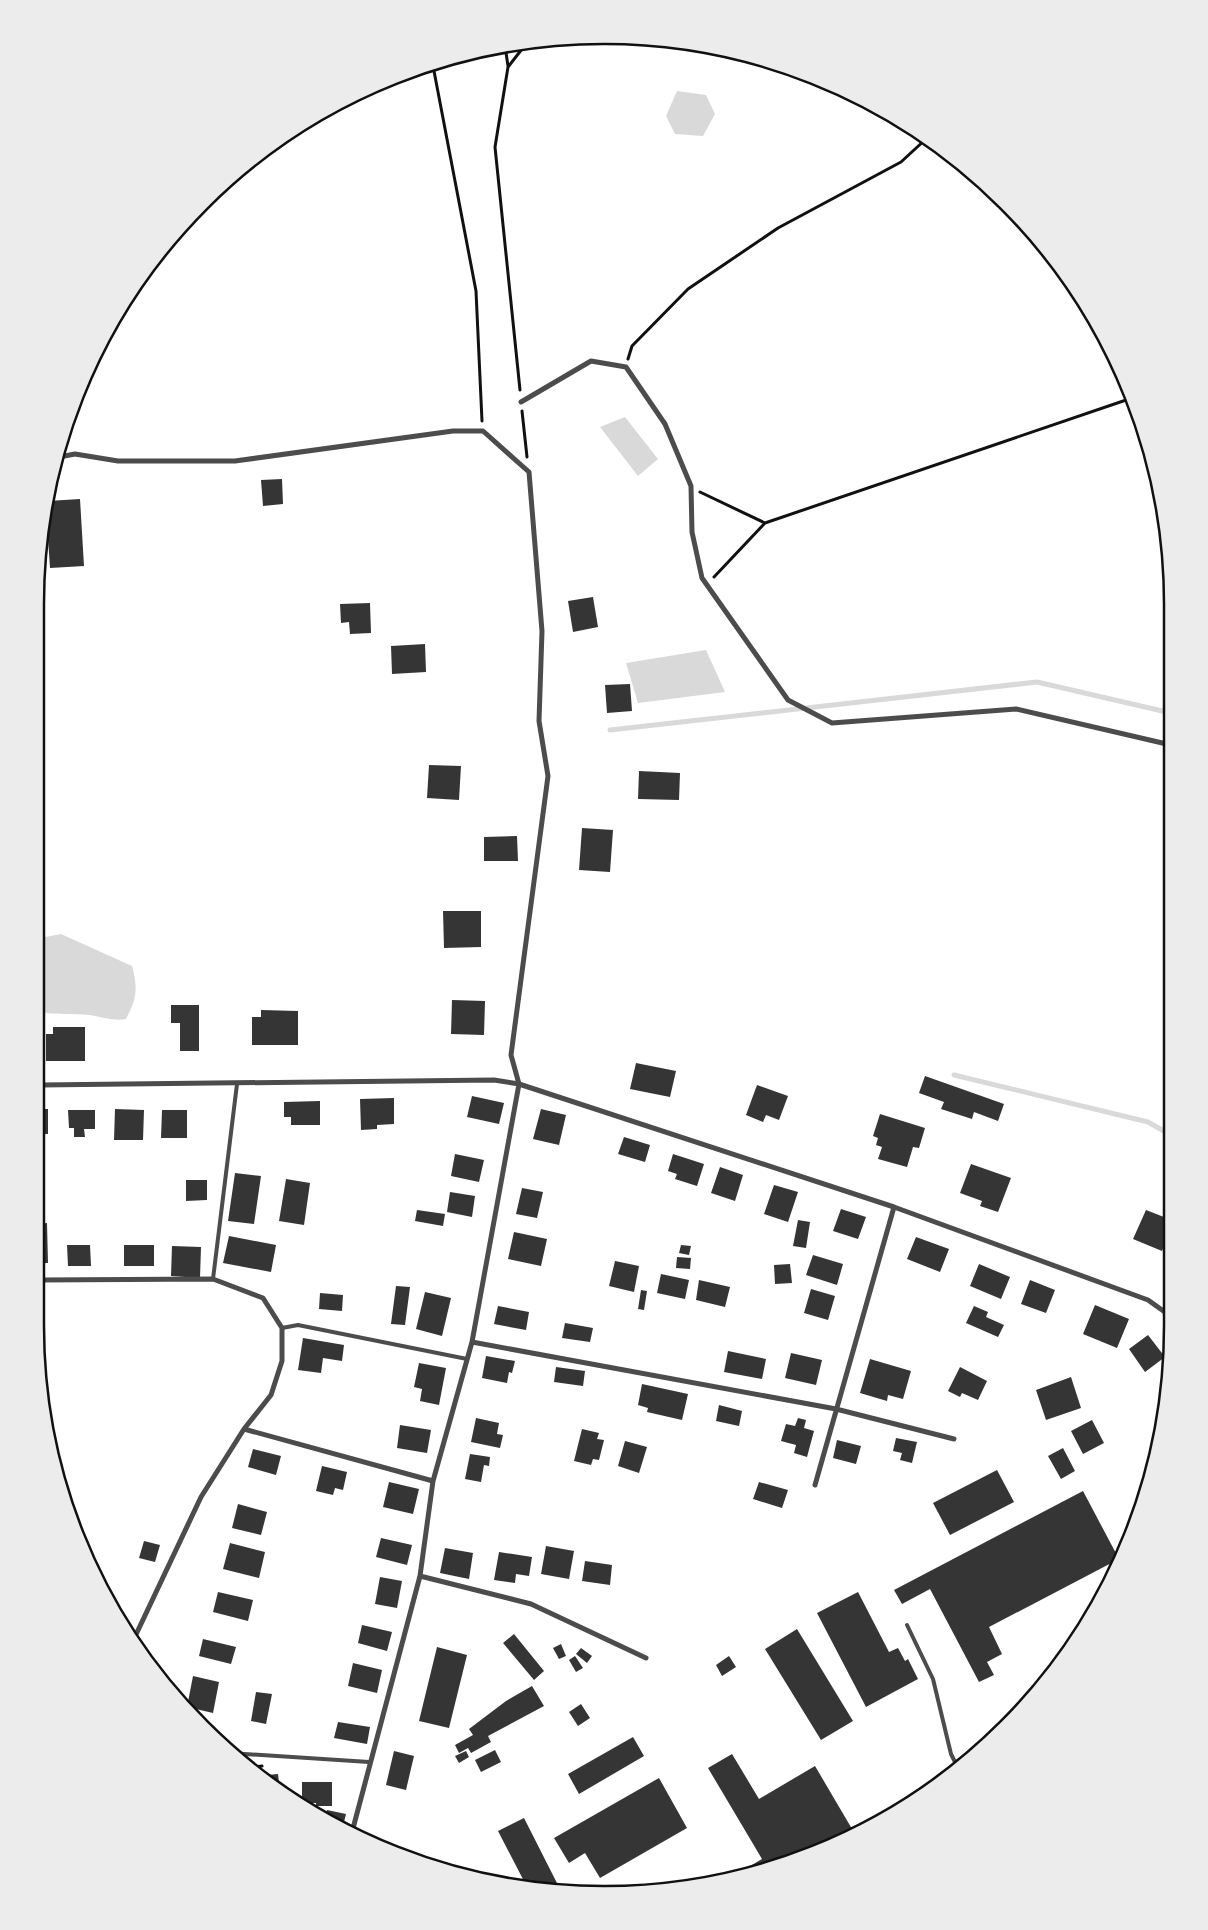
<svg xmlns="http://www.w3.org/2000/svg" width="1208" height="1930" viewBox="0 0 1208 1930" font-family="'IBM Plex Sans',sans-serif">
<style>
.water{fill:#d9d9d9}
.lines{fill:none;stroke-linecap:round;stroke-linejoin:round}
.stream{stroke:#d9d9d9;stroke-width:5}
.building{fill:#353535}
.path{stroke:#111;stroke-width:3}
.service{stroke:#4c4c4c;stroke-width:4}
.minor{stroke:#4c4c4c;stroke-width:5}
.rim{fill:none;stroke:#111;stroke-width:2.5}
</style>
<rect width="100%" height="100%" fill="#fff"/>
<path class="water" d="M677,91l29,4 9,19 -12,22 -28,-2 -9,-18z
M625,417l33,42 -20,17 -38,-49z
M706,650l19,42 -87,11 -12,-40z
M61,934l71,32c6,23 5,32 -6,53 -12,2 -20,-1 -31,-3 -14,-3 -34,-1 -49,-3l-6,-6v-69z"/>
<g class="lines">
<path class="stream" d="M610,730l427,-48 134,31
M954,1075l194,47 21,12"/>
</g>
<path class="building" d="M282,479l1,25 -20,2 -2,-26z
M80,499l4,67 -34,2 -4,-59 2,-8z
M593,597l5,30 -25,5 -5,-31z
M370,603l1,30 -21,1 -1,-12 -8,1 -1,-19z
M425,644l1,28 -34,2 -1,-28z
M630,684l2,27 -25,2 -2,-28z
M429,765l32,1 -2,34 -32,-2z
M639,771l41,2 -1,27 -41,-1z
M582,828l31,2 -3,42 -31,-2z
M517,836l1,25h-34v-24z
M443,911h38v36l-37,1z
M452,1000l33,1 -1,34 -33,-1z
M171,1005h28v46h-19v-28h-9z
M261,1010l37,1v34h-46v-28h9z
M53,1027h32v34h-39v-27h7z
M636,1063l40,8 -6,26 -40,-8z
M925,1076l79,28 -6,17 -24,-9 -2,7 -31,-10 3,-7 -25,-9z
M757,1085l31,11 -9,24 -13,-5 -3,7 -17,-7z
M472,1096l32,7 -5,21 -32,-7z
M394,1098v26l-17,1v4l-16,1 -1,-31z
M320,1101v24h-29v-8h-7v-15z
M40,1109h8v25h-8z
M115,1109l29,1 -1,30h-29z
M541,1109l25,6 -7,30 -26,-6z
M68,1110h27v19h-11l1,8h-11v-9h-5z
M162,1110h25v28h-26z
M880,1114l45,14 -6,20 -6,-1 -6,20 -29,-8 4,-12 -6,-2 2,-7 -5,-2z
M624,1137l26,8 -5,17 -27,-8z
M455,1154l29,6 -5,22 -28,-6z
M673,1154l31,10 -7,22 -22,-7 2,-5 -9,-3z
M971,1164l40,14 -13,34 -18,-6 2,-5 -22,-8z
M720,1167l23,8 -8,26 -24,-8z
M235,1173l26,3 -7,48 -26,-3z
M286,1179l24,4 -6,42 -25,-4z
M186,1180h21v20l-21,1z
M774,1185l24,7 -10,30 -24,-8z
M522,1188l21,4 -6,26 -21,-4z
M450,1192l25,4 -3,21 -25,-5z
M841,1209l25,8 -8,22 -25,-8z
M417,1210l28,4 -2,12 -28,-5z
M1146,1210l23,9v15l-7,17 -29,-12z
M798,1220l12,2 -4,26 -13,-2z
M47,1223l1,40h-8v-39z
M514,1232l33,7 -6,27 -33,-7z
M229,1236l47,9 -5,27 -48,-9z
M916,1237l33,12 -9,23 -33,-13z
M67,1245h23l1,21h-23z
M124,1245h30v21h-30z
M681,1245l10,1 -2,9 -10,-2z
M172,1246l29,1 -1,31 -29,-2z
M813,1255l30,9 -6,21 -31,-10z
M677,1257l14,1 -1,11 -14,-1z
M615,1261l24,5 -5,26 -25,-6z
M790,1264l2,19 -17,1 -1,-19z
M979,1264l31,13 -9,22 -31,-13z
M661,1274l28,6 -4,19 -28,-6z
M699,1280l31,7 -5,20 -29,-7z
M1030,1280l25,10 -9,23 -25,-9z
M396,1286l14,1 -5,38 -14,-1z
M811,1289l24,7 -7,24 -24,-7z
M641,1290l6,1 -3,19 -6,-1z
M425,1292l26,6 -9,38 -26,-7z
M320,1293l23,2 -1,16 -23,-2z
M1095,1305l34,14 -12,29 -34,-14z
M498,1306l31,6 -3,18 -32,-6z
M974,1306l14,6 -2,5 18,8 -6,12 -32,-14z
M565,1323l28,5 -3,14 -28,-4z
M1148,1335l17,22 -20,15 -16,-23z
M303,1338l41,7 -2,16 -19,-3 -2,15 -23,-3z
M728,1351l38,8 -4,20 -38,-7z
M791,1353l31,7 -6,25 -31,-7z
M486,1356l29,5 -3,12 -3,-1 -2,11 -25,-5z
M870,1359l41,12 -8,28 -15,-4 -1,6 -27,-8z
M419,1363l27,5 -7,37 -19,-4 2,-12 -8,-2z
M556,1367l29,4 -2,15 -29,-4z
M960,1367l27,14 -9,19 -16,-7 -2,4 -12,-6z
M1071,1377l10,31 -35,12 -10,-30z
M642,1384l46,10 -6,26 -35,-8 1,-4 -10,-3z
M719,1405l23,6 -3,15 -23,-5z
M476,1418l23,5 -2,11 6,1 -3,13 -29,-6z
M798,1418l8,2 -2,8 10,3 -7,26 -13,-4 2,-8 -15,-4 5,-17 9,2z
M1092,1420l12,23 -21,11 -12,-23z
M400,1425l31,5 -4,23 -30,-5z
M582,1429l17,4 -2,6 7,1 -5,20 -6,-1 -2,6 -17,-4z
M896,1438l21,4 -5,21 -12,-3 2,-7 -9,-2z
M837,1440l24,6 -5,18 -23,-6z
M625,1441l22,6 -8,26 -21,-7z
M1063,1448l12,23 -14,8 -13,-23z
M253,1449l28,7 -5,19 -28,-8z
M470,1454l20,3 -1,9 -5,-1 -3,17 -16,-3z
M322,1466l25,6 -4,18 -8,-2 -2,7 -17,-4z
M997,1470l17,32 -64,33 -17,-32z
M389,1482l30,7 -6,25 -30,-7z
M759,1482l29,8 -6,18 -29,-9z
M1083,1491l36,68 -130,68 13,27 -15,8 7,13 -15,7 -49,-93 -28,15 -8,-14z
M238,1504l29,8 -6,23 -29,-7z
M381,1538l31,7 -5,20 -31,-8z
M144,1541l16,4 -5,17 -16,-4z
M230,1543l35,9 -6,26 -36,-9z
M546,1546l28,5 -5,28 -28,-5z
M445,1548l28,5 -4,26 -29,-6z
M499,1552l33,5 -3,19 -13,-2 -1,9 -21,-3z
M585,1561l27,4 -2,20 -28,-4z
M380,1577l22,4 -5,27 -22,-4z
M218,1592l35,8 -5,21 -35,-9z
M858,1592l31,60 9,-4 7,13 3,-2 10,20 -52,28 -49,-94z
M362,1625l30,7 -5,19 -29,-8z
M797,1629l56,92 -32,19 -56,-91z
M514,1634l30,37 -10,9 -31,-37z
M203,1639l33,8 -5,17 -32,-8z
M561,1644l5,12 -7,3 -6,-11z
M437,1647l30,8 -18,73 -30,-7z
M581,1648l11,8 -5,7 -11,-9z
M575,1656l8,12 -7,4 -7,-12z
M729,1656l7,11 -14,9 -6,-11z
M353,1663l29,7 -5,23 -29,-7z
M193,1676l26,6 -6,31 -26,-6z
M532,1686l12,20 -56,30 3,6 -20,11 -3,-5 -9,5 -4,-8 18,-10 -4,-6 37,-28z
M256,1692l16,2 -6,30 -15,-3z
M581,1704l9,14 -12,8 -9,-14z
M338,1722l32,5 -3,17 -33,-6z
M633,1737l11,19 -65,38 -11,-20z
M495,1750l6,12 -20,10 -6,-12z
M394,1751l20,5 -8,34 -20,-5z
M466,1751l3,6 -10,6 -4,-7z
M732,1754l27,45 56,-33 40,68 -33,18 -70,24 -22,2 32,-19 -54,-91z
M278,1774l2,17 -24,-15z
M659,1778l28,50 -87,50 -15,-25 -16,10 -15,-25z
M302,1782h30v24h-16v-3h-14z
M327,1810l19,4 -4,16 -17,-11z
M524,1818l37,73 -34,-4 -29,-56z"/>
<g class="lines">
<path class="path" d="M505,46l3,20
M436,62l-2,9 42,220 6,130
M628,359l4,-13 56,-57 90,-61 123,-66 26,-24
M520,390l-25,-243 13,-80 21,-27
M522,411l5,46
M700,492l65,31
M714,577l51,-54 367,-125
M247,1768l15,-2"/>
<path class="service" d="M213,1279l24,-195
M282,1328l16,-3 169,34
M907,1625l26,54 18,75 8,16
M230,1753l139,9"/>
<path class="minor" d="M521,402l70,-41 35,6 39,57 26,62 1,46 10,46 86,122 44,23 184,-14 155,36
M59,457l16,-3 43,7h117l218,-30h30l46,41 13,159 -3,90 9,55 -37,279 8,29 -47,258 -39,139 -13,95 -69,260
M40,1085l454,-5 25,4 375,123 254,93 21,15
M40,1280l173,-1 50,19 19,30v33l-11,34 -27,34 -43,68 -69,146
M472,1342l364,67 118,30
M244,1429l189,52
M815,1485l79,-278
M420,1576l111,28 115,54"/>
</g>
<path d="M0 0H1208V1930H0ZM604 44H604A560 560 0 0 1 1164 604V1326A560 560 0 0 1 604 1886H604A560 560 0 0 1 44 1326V604A560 560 0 0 1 604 44Z" fill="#ececec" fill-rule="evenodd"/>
<path class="rim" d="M604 44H604A560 560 0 0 1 1164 604V1326A560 560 0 0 1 604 1886H604A560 560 0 0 1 44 1326V604A560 560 0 0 1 604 44Z"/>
</svg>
